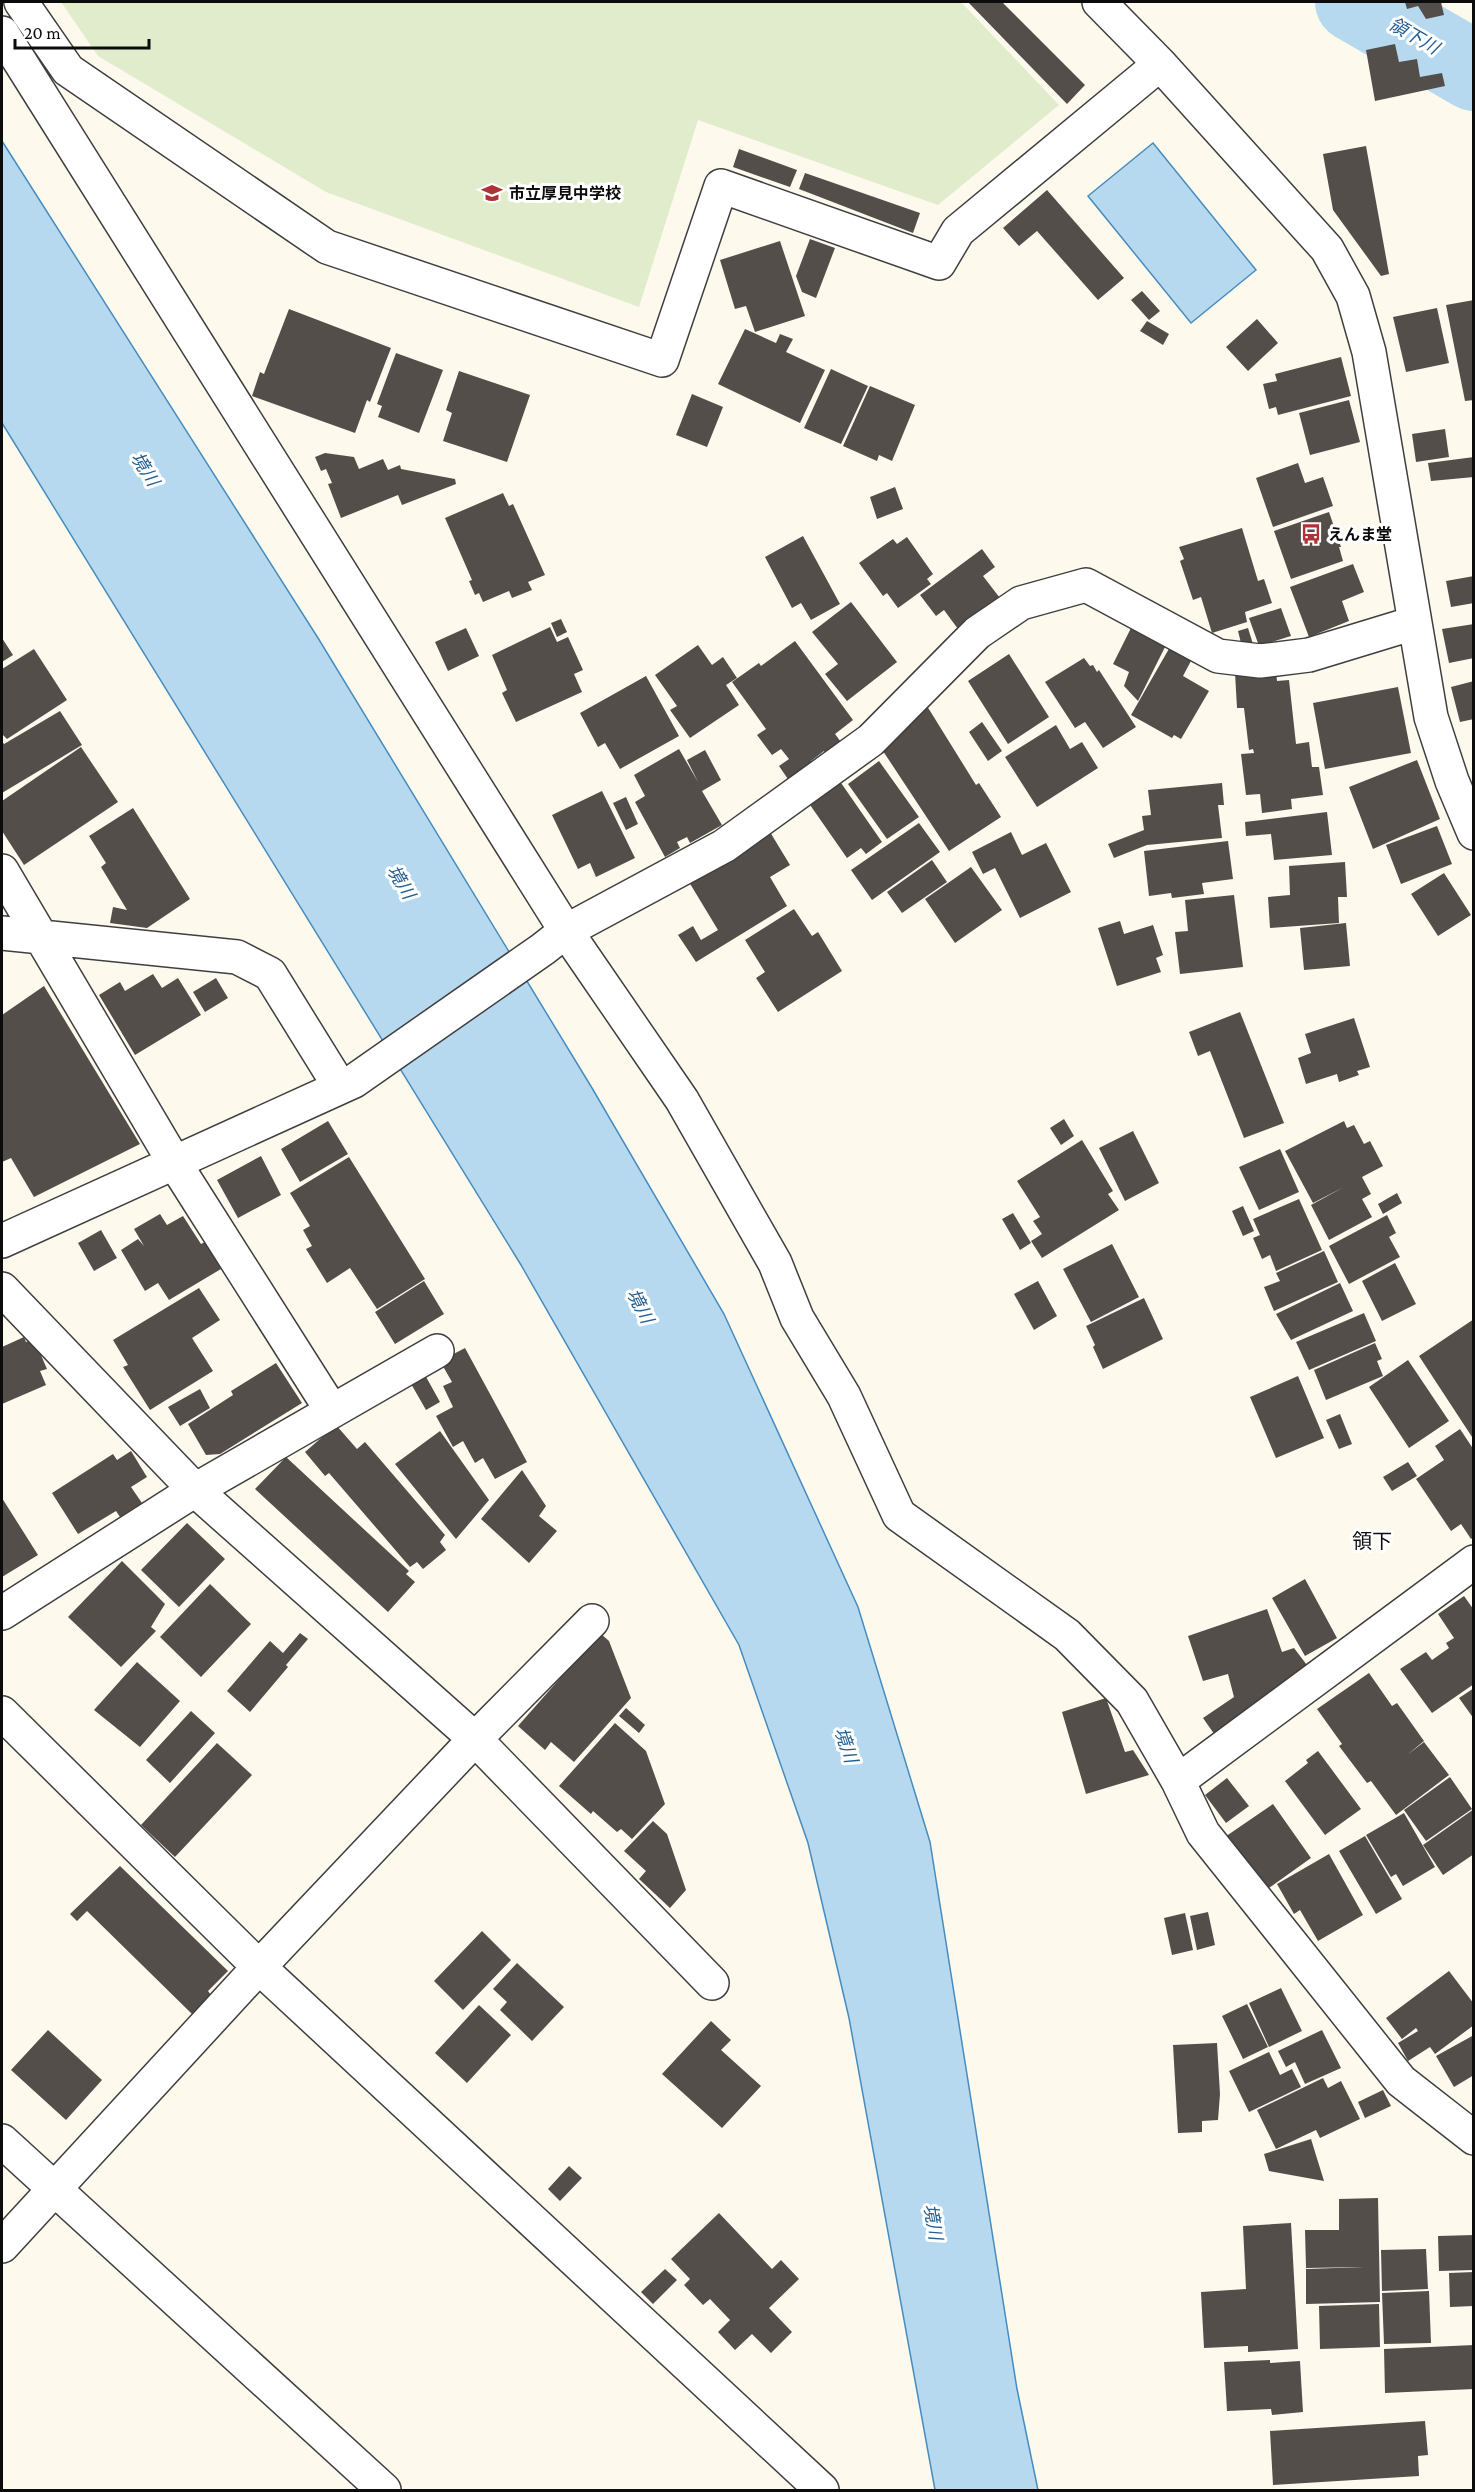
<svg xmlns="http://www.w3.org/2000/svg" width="1475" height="2492" viewBox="0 0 1475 2492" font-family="'Crimson Pro','Noto Sans JP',serif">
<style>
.pitch{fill:#e0eccc}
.water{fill:#b7d9ef;stroke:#468cbe;stroke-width:1.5}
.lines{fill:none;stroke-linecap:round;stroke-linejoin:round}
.river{stroke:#b7d9ef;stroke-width:80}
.building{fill:#544e4a}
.minor-casing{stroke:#3f3f3f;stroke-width:36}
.minor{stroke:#fff;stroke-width:33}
.labels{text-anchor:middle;stroke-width:6;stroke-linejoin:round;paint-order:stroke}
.poi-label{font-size:16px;font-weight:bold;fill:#0c0c0c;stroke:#fff;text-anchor:start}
.water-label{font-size:18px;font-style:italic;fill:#235e90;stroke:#fff}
.quarter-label{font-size:20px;fill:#0c0c0c;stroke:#fff}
</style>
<rect width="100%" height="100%" fill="#fdfaed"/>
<path class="pitch" d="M61,2h900l98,103 -121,100 -240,-85 -59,187 -313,-115 -228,-136z"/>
<path class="water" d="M2,141l316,497 274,450 132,226 134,293 72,235 87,547 21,101h-103l-86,-472 -41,-175 -69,-198 -218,-380 -519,-842z
M1153,143l103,127 -65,53 -103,-127z"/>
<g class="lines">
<path class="river" d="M1355,2l119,69"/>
</g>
<path class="building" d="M968,2h34l83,83 -18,19z
M1405,2h36l3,13 -18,4 -8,-13 -11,3z
M1395,44l4,18 18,-3 3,18 22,-4 3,13 -70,15 -9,-51z
M1366,146l23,128 -8,2 -48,-66 -10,-56z
M739,149l58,21 -7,17 -57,-20z
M805,173l115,40 -7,20 -114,-44z
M1047,190l77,88 -26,22 -61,-69 -18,15 -16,-18z
M810,239l25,9 -19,50 -14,-6 -6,-16z
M780,241l25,75 -50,16 -9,-26 -11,3 -15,-49z
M1142,291l18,20 -11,9 -18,-20z
M1474,300v100l-9,1 -19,-96z
M1437,308l12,55 -43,9 -13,-55z
M289,309l102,39 -21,54 -3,-2 -12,33 -103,-37 8,-24 4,2z
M1257,319l21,24 -30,28 -22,-24z
M1147,321l22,13 -6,11 -23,-14z
M745,329l31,14 4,-9 13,5 -7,13 39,18 -25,53 -82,-39z
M396,353l47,17 -24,63 -41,-16 4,-11 -5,-2z
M1341,357l10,39 -73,19 -2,-8 -7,2 -6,-25 14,-3 -2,-7z
M831,369l37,17 -27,58 -37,-16z
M459,371l71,24 -23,67 -64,-21 9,-28 -6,-3z
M870,386l45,19 -23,56 -13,-6 -2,6 -34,-15z
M692,394l31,13 -16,40 -31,-12z
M1349,400l11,42 -50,13 -11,-42z
M1445,429l4,28 -33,5 -4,-28z
M325,453l29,4 5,12 24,-10 5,11 12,-5 1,4 54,10 1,5 -54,21 -4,-10 -57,23 -13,-34 4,-1 -6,-14 -5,2 -6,-14z
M1474,457v20l-43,4 -3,-18z
M1298,463l7,20 18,-6 10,29 -60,21 -17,-49z
M895,487l8,22 -26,10 -7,-22z
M503,493l6,13 4,-2 32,71 -17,7 4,8 -20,8 -3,-7 -26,11 -4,-9 -4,2 -6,-14 3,-1 -27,-62z
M1329,512l12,35h-2l4,14 -52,18 -17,-48z
M1242,528l16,53 6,-2 8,24 -27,9 2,10 -35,11 -11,-36 -8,3 -13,-39 4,-2 -5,-12z
M803,536l37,68 -29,16 -10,-17 -9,5 -27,-51z
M907,537l26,37 -6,5 4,5 -33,24 -11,-15 -4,3 -24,-33 34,-24 4,5z
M982,549l13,18 -12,9 20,26 -42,31 -17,-23 -8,6 -16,-21z
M1353,564l11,28 -22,9 7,20 -40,16 -19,-50z
M1474,576v27l-23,4 -5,-26z
M851,602l46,60 -50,39 -22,-27 13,-10 -26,-32z
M1281,608l10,28 -32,10 -10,-28z
M561,619l6,13 -10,5 -6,-14z
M1474,624v34l-25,5 -7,-34z
M550,627l7,15 11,-5 15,33 -9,4 8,18 -66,30 -14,-29 5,-3 -15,-35z
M466,628l13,28 -31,15 -13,-29z
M1131,628l35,17 -28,56 -14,-15 5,-14 -16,-8z
M1248,628l5,16 -11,3 -4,-16z
M2,638l11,17 -11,7z
M795,641l58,79 -18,14 9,12 -16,11 -4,-6 -13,10 5,7 -24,17 -13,-19 10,-7 -8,-10 -9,6 -15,-20 9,-6 -34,-47 27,-19 2,3z
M698,645l14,20 11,-8 14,21 -11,7 13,20 -49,33 -20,-28 7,-4 -22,-31z
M1170,647l22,12 -9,17 26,15 -28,48 -7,-4 -2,3 -41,-23z
M34,649l33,51 -60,39 -5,-5v-65z
M1009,654l40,63 -41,27 -40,-63z
M1084,658l6,8 3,-1 4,7 2,-2 37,57 -33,21 -18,-26 -10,6 -30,-46z
M1276,671l1,10 12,-1 7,64 13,-2 3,25h7l4,28 -32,4 1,10 -30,4 -2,-19 -14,1 -5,-41 13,-1 -1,-4 -4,1 -5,-42h-7l-2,-35z
M646,676l33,60 -59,33 -15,-26 -7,4 -18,-34z
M1474,681v38l-14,3 -9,-35z
M1398,687l13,66 -86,16 -12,-66z
M927,706l49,79 3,-2 22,34 -52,34 -68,-103z
M60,711l22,34 -80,48v-52l2,3z
M982,722l20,29 -14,10 -19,-29z
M1056,725l14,24 12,-7 16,26 -61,39 -32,-50z
M81,747l37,55 -94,63 -22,-34v-30z
M679,749l19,33 -11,-22 18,-10 16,30 -19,11 20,34 -32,18 -3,-6 -10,5 3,6 -15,9 -30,-55 10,-6 -11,-21z
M1417,760l23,59 -67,30 -24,-62z
M879,761l40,56 -32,22 -39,-55z
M839,780l43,62 -16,12 -5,-6 -14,10 -39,-56z
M1222,783l2,22h-6l4,33 -75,7 -33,13 -6,-14 36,-14 -2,-14 9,-1 -3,-25z
M602,791l33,67 -39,19 -6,-14 -12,6 -26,-54z
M626,797l12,27 -12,6 -13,-27z
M133,808l57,91 -43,29 -37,-5 3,-16 14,3 -26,-43 5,-4 -17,-27z
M1327,812l5,43 -58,5 -3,-26 -25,2 -1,-14z
M919,823l21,29 -68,48 -21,-30z
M1437,826l15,38 -51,20 -15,-39z
M770,832l20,33 -20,12 17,29 -91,56 -18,-27 15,-9 8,14 17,-10 -29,-48z
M1011,832l11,23 24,-12 25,49 -51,26 -25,-50 -12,6 -11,-22z
M1228,841l5,38 -31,4 2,11 -32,4 -1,-5 -22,3 -5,-45z
M932,860l15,22 -45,31 -15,-21z
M1345,862l2,35h-9l1,26 -69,5 -2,-31 22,-2 -1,-29z
M971,867l31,43 -47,33 -30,-44z
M1444,873l27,42 -33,21 -27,-42z
M1234,895l9,72 -63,7 -5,-42 13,-1 -3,-31z
M794,909l18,27 6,-4 24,39 -64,41 -22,-34 9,-6 -20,-32z
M1120,921l4,13 29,-9 10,30 -7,3 5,14 -44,14 -19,-58z
M1346,923l4,43 -46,4 -4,-42z
M153,974l9,14 16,-10 23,37 -66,40 -36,-60 21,-13 5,9z
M216,978l12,20 -23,14 -12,-20z
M44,986l96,158 -106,53 -23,-39 -9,4v-147z
M1240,1012l44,111 -40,15 -34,-87 -12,5 -9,-24z
M1354,1018l16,49 -13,4 2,4 -20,7 -2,-8 -31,10 -8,-26 13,-5 -6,-19z
M1064,1119l10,17 -13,9 -11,-17z
M328,1121l20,33 -48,28 -19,-33z
M1344,1121l3,7 7,-3 10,19 6,-3 13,25 -21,11 9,17 -9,5 10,18 -43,23 -18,-35 33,-18 -31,16 -28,-52z
M1133,1131l26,52 -34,18 -26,-53z
M1082,1140l31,51 -5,3 11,16 -77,48 -11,-17 11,-7 -9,-13 7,-4 -23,-36z
M1280,1149l19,43 -40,18 -20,-43z
M261,1156l20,39 -43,23 -21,-38z
M349,1157l76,122 -48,30 -27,-41 -23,15 -21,-34 6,-3 -9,-16 7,-4 -20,-33z
M1397,1193l5,10 -19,11 -5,-10z
M1299,1199l23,51 -46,21 -6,-16 -8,4 -9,-21 7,-3 -7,-16z
M1243,1206l11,25 -11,5 -11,-25z
M1013,1213l18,30 -11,7 -18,-31z
M160,1214l7,11 16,-9 18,28 4,-2 16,27 -52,31 -11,-17 -13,8 -24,-41 17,-11 6,7 -10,-17z
M1387,1215l9,18 -7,4 11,20 -51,27 -20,-38z
M101,1230l16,28 -23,13 -16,-28z
M1112,1244l27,53 -48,25 -28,-53z
M1324,1251l14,31 -64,29 -10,-24 16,-6 -4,-8z
M1395,1263l21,41 -34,17 -20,-40z
M424,1281l20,33 -49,30 -20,-32z
M1038,1281l19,35 -23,14 -20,-36z
M1340,1283l13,28 -62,29 -15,-26z
M199,1288l21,32 -28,18 21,33 -63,39 -27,-43 5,-2 -15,-25z
M1144,1298l19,41 -60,30 -10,-22 2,-2 -9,-19z
M1364,1313l12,28 -67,29 -13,-28z
M1474,1319v121l-55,-84z
M24,1337l2,5 8,-3 13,30 -7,2 6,14 -44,19v-57z
M1375,1343l7,16 -5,2 6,15 -57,24 -12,-30z
M465,1348l62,114 -32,17 -12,-21 -8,5 -12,-22 -10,6 -17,-31 17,-9 -10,-21 9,-4 -12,-21z
M1408,1360l41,61 -40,27 -40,-61z
M276,1363l26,40 -82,51 -14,1 -18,-31 45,-29 -2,-4z
M425,1375l15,27 -14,8 -16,-28z
M1298,1376l26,62 -48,20 -26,-61z
M200,1389l10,19 -30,18 -12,-19z
M1340,1414l12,30 -13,5 -13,-29z
M336,1425l21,24 8,-7 80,93 -5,7 6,8 -23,19 -6,-7 -7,5 -81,-94 -4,3 -20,-24z
M1460,1429l14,21v87l-3,2 -10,-15 -10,7 -35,-52 28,-19 -9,-14z
M440,1431l49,69 -33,39 -61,-75z
M131,1451l16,26 -16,10 11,16 -22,14 -4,-6 -38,23 -26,-41 61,-39 4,6z
M286,1457l123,114 -3,3 9,8 -27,30 -133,-123z
M1408,1462l9,14 -25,15 -9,-14z
M522,1470l24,36 -7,10 18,15 -28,32 -48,-44z
M2,1498l36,57 -36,22z
M187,1523l38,36 -46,48 -38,-37z
M122,1561l43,43 -14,23 5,4 -35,36 -53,-50z
M1305,1579l32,59 -32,18 -33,-58z
M210,1584l41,40 -50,53 -41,-40z
M1464,1596l10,14v74l-42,29 -32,-44 26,-17 6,8 17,-12 -3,-5 8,-5 -16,-24z
M1267,1609l15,43 12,-4 19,25 -44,20 2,7 -54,38 -14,-20 31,-21 -6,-23 -25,7 -15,-45z
M300,1633l8,6 -22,26 2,2 -38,45 -23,-21 43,-50 13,12z
M600,1633l9,8 22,57 -57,64 -23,-20 -6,8 -27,-24z
M137,1662l43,39 -40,46 -46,-37z
M1369,1673l23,33 5,-3 27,38 -17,14 17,-13 25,33 -53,40 -25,-34 -4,2 -28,-37 3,-2 -25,-35z
M1474,1688v31l-15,-21z
M1106,1698l19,54 8,-2 16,25 -63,19 -24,-82z
M626,1708l19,17 -6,8 -20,-17z
M191,1711l24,22 -45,50 -24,-23z
M615,1723l31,28 19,53 -33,35 -11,-10 -4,3 -24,-21 -2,3 -32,-28z
M217,1743l35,32 -77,82 -34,-32z
M1318,1751l43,58 -36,26 -40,-54 23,-18 -2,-3z
M1450,1777l22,32 -46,32 -22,-31z
M1227,1778l22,28 -23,17 -21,-28z
M1273,1804l38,54 -52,37 -40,-54z
M1474,1809v45l-31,21 -20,-30z
M1404,1813l31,54 -32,19 -7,-12 -5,3 -25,-42z
M653,1821l14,13 19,56 -16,18 -31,-29 7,-8 -22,-20z
M1365,1836l37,63 -26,15 -37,-63z
M1329,1854l34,61 -45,26 -18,-31 -6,4 -17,-30z
M120,1866l108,105 -20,20 3,4 -19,19 -105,-103 -10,10 -7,-7z
M1208,1912l7,33 -18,5 -7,-34z
M1185,1913l8,37 -21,5 -8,-37z
M482,1931l29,29 -48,50 -29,-29z
M517,1963l47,44 -32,34 -32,-31 7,-8 -14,-13z
M1449,1971l25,33v21l-39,29 -5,-7 -22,14 -10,-18 20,-12 -2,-3 -14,11 -16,-21z
M1281,1988l21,43 -33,16 -20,-44z
M1247,2004l21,43 -25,12 -21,-43z
M479,2005l32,30 -44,48 -32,-30z
M711,2021l20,19 -10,10 40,36 -39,42 -60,-54z
M48,2030l54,50 -36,40 -55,-50z
M1322,2030l19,38 -36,16 -10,-22 -9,5 -8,-16z
M1474,2035v40l-20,12 -18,-31z
M1217,2043l3,51 -2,26 -16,1v11l-24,1 -5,-88z
M1269,2052l11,23 12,-6 9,18 -52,25 -20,-41z
M1323,2078l5,10 13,-7 19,38 -40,19 -4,-8 -40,19 -19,-39z
M1383,2090l8,16 -26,12 -7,-16z
M1311,2139l13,42 -55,-10 -5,-17z
M569,2166l13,12 -22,23 -12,-12z
M1378,2198l2,104 -74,2v-35l58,-2 -58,1 -1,-38h34v-31z
M719,2213l53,56 9,-9 18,19 -30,29 23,24 -21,21 -19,-19 -17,16 -17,-18 12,-12 -20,-21 -7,6 -19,-20 6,-6 -19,-20z
M1291,2223l7,126 -50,3v-6l-44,2 -3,-56 45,-3 -3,-63z
M1474,2235v35l-35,1 -1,-35z
M1426,2249l2,40 -46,2 -1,-41z
M665,2269l12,11 -24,24 -12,-12z
M1474,2272v34l-24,1 -1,-34z
M1429,2291l2,52 -47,1 -2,-51z
M1379,2304l1,43 -60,2 -1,-43z
M1474,2345v44l-89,4 -1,-44z
M1270,2360v3l30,-2 3,51 -31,3 -1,-6 -44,2 -3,-49z
M1425,2421l3,34 -10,1 1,20 -146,9 -3,-54z"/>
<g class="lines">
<g class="minor-casing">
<path id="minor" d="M21,2l47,68 259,177 335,113 59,-174 218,77 19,-32 202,-167
M1099,2l61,62 167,185 26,47 16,56 62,365 21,64 22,52
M2,33l564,898 116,169 93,163 22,55 47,78 55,119 168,120 65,66 46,80 25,52 198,248 73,57
M2,871l172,291 158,249
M2,933l235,24 33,17 70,113
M2,1241l352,-160 189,-132 23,-18 158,-85 147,-106 106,-107 44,-30 65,-18 132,71 42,5 49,-6 105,-32
M2,1289l193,201 280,249 237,244
M2,1613l193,-123 242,-139
M2,1713l257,254 563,523
M1178,1781l296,-219
M2,2141l382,349
M2,2246l257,-279 216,-228 117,-118"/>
</g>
<use href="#minor" class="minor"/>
</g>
<defs>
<g id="school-bare" transform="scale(1.62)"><path d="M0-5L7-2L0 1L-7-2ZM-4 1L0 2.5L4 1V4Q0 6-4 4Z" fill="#ad3336" stroke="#fff" stroke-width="2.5" paint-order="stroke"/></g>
<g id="bus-bare" transform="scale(1.62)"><path d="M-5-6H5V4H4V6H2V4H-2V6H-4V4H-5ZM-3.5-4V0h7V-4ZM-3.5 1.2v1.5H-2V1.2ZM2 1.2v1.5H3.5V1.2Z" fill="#ad3336" stroke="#fff" stroke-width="2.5" paint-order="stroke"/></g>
</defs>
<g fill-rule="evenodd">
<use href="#school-bare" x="492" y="193"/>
<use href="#bus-bare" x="1311" y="534"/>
</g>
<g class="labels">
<g class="poi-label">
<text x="509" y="199">市立厚見中学校</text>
<text x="1328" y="540">えんま堂</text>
</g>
<g class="water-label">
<text transform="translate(1414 36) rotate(30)" y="6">領下川</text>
<text transform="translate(145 469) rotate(58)" y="6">境川</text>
<text transform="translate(401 882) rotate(59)" y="6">境川</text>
<text transform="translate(640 1306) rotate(63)" y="6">境川</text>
<text transform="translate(846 1745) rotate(71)" y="6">境川</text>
<text transform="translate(933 2222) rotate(80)" y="6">境川</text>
</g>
<g class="quarter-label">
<text x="1372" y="1548">領下</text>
</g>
</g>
<rect width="1475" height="2492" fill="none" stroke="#0c0c0c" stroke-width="6"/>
<path d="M15 39v9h134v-9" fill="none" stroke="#0c0c0c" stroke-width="3"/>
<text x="24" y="39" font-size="18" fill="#0c0c0c" stroke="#ffffff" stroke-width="4.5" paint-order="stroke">20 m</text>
</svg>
